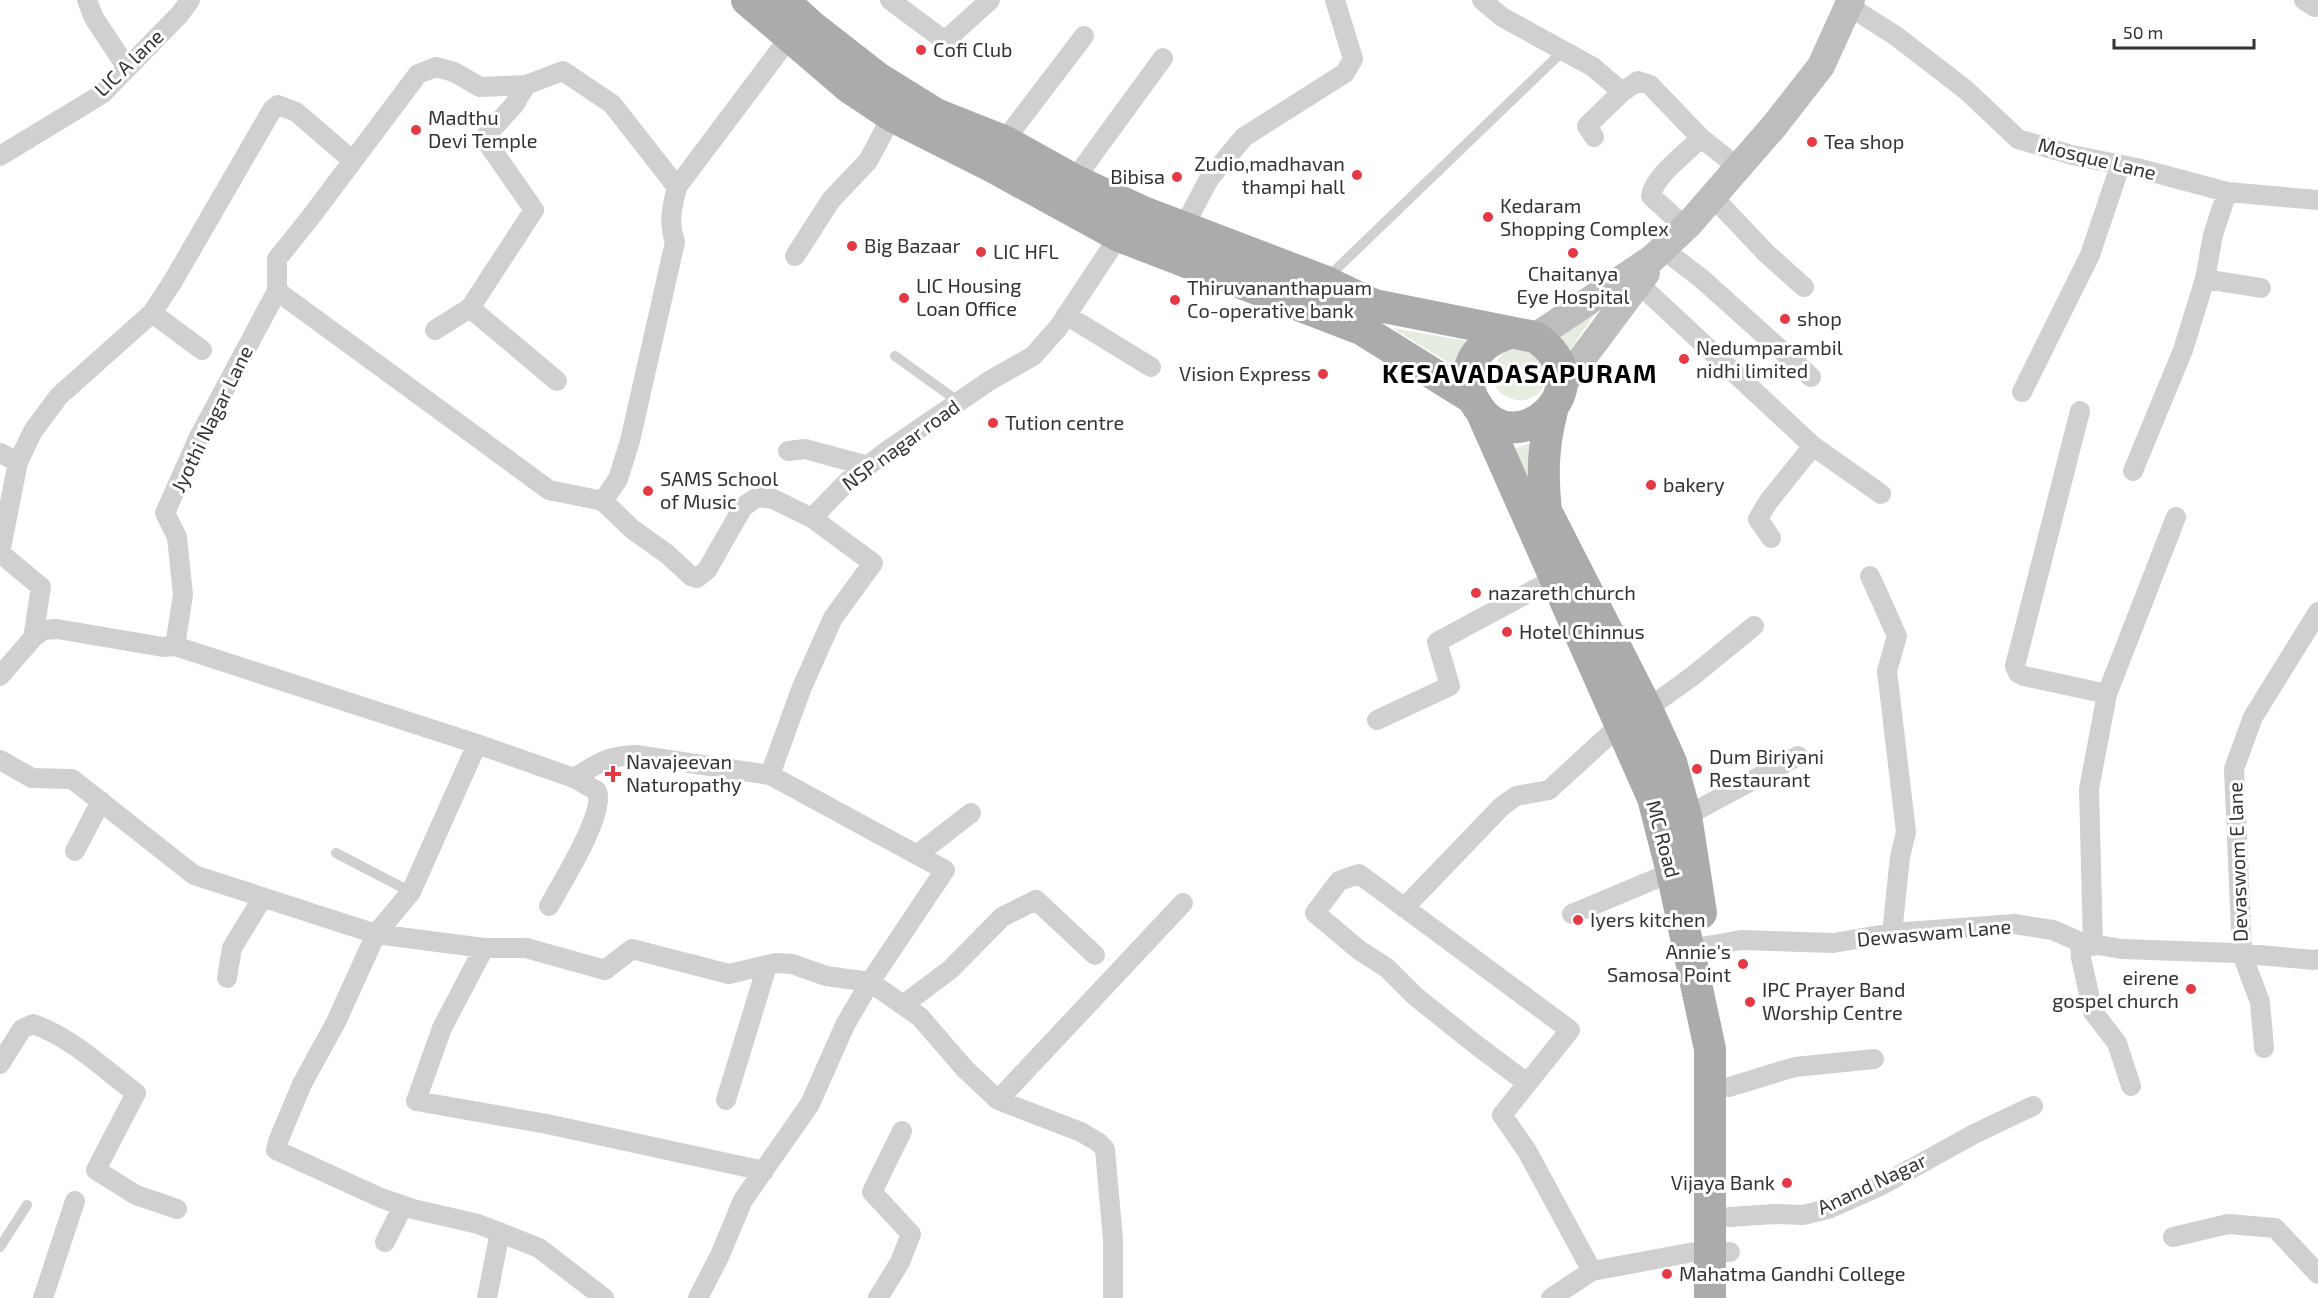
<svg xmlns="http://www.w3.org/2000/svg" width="2318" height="1298" viewBox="0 0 2318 1298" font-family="'Exo 2',sans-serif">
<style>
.green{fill:#e6ecdf}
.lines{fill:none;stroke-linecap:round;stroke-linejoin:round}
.lane{stroke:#d0d0d0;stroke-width:10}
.street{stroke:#d0d0d0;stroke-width:20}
.secondary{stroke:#bdbdbd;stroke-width:28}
.primary{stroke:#ababab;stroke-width:32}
.poi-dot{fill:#e63946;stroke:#fff;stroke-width:2}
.labels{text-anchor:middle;stroke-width:6;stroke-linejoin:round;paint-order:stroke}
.poi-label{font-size:20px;fill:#333;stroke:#fff;text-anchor:start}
.street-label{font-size:20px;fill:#333;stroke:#fff}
.district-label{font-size:26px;font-weight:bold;letter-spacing:1.5px;fill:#000;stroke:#fff}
</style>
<rect width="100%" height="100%" fill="#fff"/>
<path class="green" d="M1599,307l-31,46 -16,-18z
M1392,328l75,13 -11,26z
M1509,348l27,3 11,25c-1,4 -3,10 -5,13 -22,30 -77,-6 -33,-41z
M1531,443l1,40 -19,-34z"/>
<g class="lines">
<path class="lane" d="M1326,279l238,-229
M895,356l64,46
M336,853l75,39
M0,1247l27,-42"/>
<path class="street" d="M87,0l7,18 33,50
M890,0l51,38h7l42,-38
M1482,0l20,17 91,50 29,25
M2304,0l11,7
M1849,6l47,30 70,54 52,49 54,16 65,13 90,24 91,8
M789,38l-112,149 -65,-83 -49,-33 -37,14 -46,2 -26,-15 -18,-5 -18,7 -108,144 -33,41v32l-79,148 -33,74 12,24 6,58 -8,51 302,98 97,34c25,-15 32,-22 62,-23l134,20 32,-88 31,-69 40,-55 -61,-45 34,-35 41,-32 102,-70 44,-25 25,-28 61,-92
M1594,137l-7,-11 35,-34 16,-11 12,4 51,53 38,30
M1004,141l80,-105
M0,156l102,-62 78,-80 10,-14
M1074,180l89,-122
M1712,196l54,57 38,34
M1183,228l26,-49 35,-42 101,-64 8,-14 -18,-59
M1686,228l-35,-32c3,-20 35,-43 50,-58
M1663,249l39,30 109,98
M795,256l36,-56 37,-39 24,-45
M2205,279l56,9
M1638,283l175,163 68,48
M277,291l272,199 54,11 29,28 35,25 24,22 6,2 10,-8 36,-63 7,-5 8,-5 15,2 39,19
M470,308l87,73
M152,313l50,37
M1066,315l85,52
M435,330l35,-22 64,-98 -50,-72 30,-33 12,-20
M2022,392l68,-137 30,-89
M2080,411l-65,255 3,7 6,3 83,18
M788,451l17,-2 63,17
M0,453l18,9 15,-31 26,-35 93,-83 21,-32 99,-171 6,-5 18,7 56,48
M18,462l-18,91 41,34 -8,51
M2133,471l50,-121 22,-71 8,-44 14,-43
M603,501l15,-22 12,-38 45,-199c-7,-20 -3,-35 2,-55
M1771,538l-13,-19 10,-17 45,-56
M1870,576l27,60 -10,35 19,161 -6,25 -8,76
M0,676l33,-38 10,-8 14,-1 106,18 12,-1
M1647,709l47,-34 60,-49
M1377,720l73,-34 -13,-44 119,-64
M477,744l-66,148 -35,42 -40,88 -34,62 -23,55 -3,11 105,48 32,11 65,15 61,24 65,50
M0,760l32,18 40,1 122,96 182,59 108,14h42l79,22 27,-21 97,25 47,-11 16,1 34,12 44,6 50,35 45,52 33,31 83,32 17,10 7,7 8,91v58
M1686,816l112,-60
M75,851l26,-50
M918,854l53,-41
M549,906c12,-22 57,-93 48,-115l-23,-13
M1404,908l97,-101 15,-11 33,-6 72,-66
M1572,914l100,-42
M2080,942l1,16 12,54 24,31 14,43
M2093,946l-4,-157 18,-95 69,-177
M484,948l-42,80 -26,73 131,23 217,47
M1690,949l51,-9 92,3 59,-10 122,-9 39,6 27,12 42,7 113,4 80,7 3,-1
M227,978l5,-30 31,-51
M903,1005l48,-36 51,-52 34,-17 59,55
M2264,1048l-4,-46 -18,-48 -8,-185 19,-52 65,-105
M0,1064l22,-35 11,-5c38,13 71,45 103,69l-40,77 40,25 41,14
M1527,1083l-52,-39 -60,-48 -28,-28 -28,-18 -44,-37 24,-32 20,-7 211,156 -68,85 25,36 65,120
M1729,1087l66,-20 79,-8
M726,1100l41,-134
M998,1100l185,-197
M1729,1217l46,-3 28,1 25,-6 54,-24 92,-51 59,-28
M2173,1237l55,-13 47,4 43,46
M385,1242l18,-36
M43,1298l32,-97
M487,1298l13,-66
M698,1298l22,-43 23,-55 67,-96 35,-79 25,-43 75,-112 -175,-95
M878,1298l22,-36 11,-28 -39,-42 30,-61
M1551,1298l41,-27 102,-19 16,1 20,-1"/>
<path class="secondary" d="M1535,337l118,-79 36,-34 86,-99 46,-59 30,-66
M1563,384l83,-111"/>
<path class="primary" d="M747,0l103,88 42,28 101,51 126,69 242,93 111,69
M783,0l27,25 68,53 58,36 68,27 70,39 69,32 181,69 50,24 161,32c73,49 -20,128 -57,70 -8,-11 -11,-21 -9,-35 4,-22 21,-33 41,-39
M1552,411c-9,34 -10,64 -6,100l101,198 24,53 15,54 15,97
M1482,413l171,385 19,74 38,177v249"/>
</g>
<g class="poi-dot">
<circle cx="921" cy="50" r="6"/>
<circle cx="416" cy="130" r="6"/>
<circle cx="1812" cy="142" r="6"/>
<circle cx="1357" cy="175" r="6"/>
<circle cx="1177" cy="177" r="6"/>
<circle cx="1488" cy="217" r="6"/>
<circle cx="852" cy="246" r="6"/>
<circle cx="981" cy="252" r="6"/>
<circle cx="1573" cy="253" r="6"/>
<circle cx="904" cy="298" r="6"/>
<circle cx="1175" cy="300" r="6"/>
<circle cx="1785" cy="319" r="6"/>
<circle cx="1684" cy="359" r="6"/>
<circle cx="1323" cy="374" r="6"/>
<circle cx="993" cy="423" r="6"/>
<circle cx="1651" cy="485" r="6"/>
<circle cx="648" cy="491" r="6"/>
<circle cx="1476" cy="593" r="6"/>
<circle cx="1507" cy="632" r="6"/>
<circle cx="1697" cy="769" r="6"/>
<path d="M610 765h6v6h6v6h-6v6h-6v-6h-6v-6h6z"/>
<circle cx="1578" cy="920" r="6"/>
<circle cx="1743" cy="964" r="6"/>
<circle cx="2191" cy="989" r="6"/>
<circle cx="1750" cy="1002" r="6"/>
<circle cx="1787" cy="1183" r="6"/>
<circle cx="1667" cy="1274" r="6"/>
</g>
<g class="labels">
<g class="poi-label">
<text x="933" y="57">Cofi Club</text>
<text x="428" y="125">Madthu<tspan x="428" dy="23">Devi Temple</tspan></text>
<text x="1824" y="149">Tea shop</text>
<text x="1345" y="171" text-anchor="end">Zudio,madhavan<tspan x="1345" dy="23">thampi hall</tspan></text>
<text x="1165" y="184" text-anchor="end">Bibisa</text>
<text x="1500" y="213">Kedaram<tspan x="1500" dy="23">Shopping Complex</tspan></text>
<text x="864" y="253">Big Bazaar</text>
<text x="993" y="259">LIC HFL</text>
<text x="1573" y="281" text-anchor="middle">Chaitanya<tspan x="1573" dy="23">Eye Hospital</tspan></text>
<text x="916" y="293">LIC Housing<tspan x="916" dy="23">Loan Office</tspan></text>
<text x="1187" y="295">Thiruvananthapuam<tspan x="1187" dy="23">Co-operative bank</tspan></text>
<text x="1797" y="326">shop</text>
<text x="1696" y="355">Nedumparambil<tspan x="1696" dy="23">nidhi limited</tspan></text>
<text x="1311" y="381" text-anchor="end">Vision Express</text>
<text x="1005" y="430">Tution centre</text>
<text x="660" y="486">SAMS School<tspan x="660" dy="23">of Music</tspan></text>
<text x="1663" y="492">bakery</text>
<text x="1488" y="600">nazareth church</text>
<text x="1519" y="639">Hotel Chinnus</text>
<text x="1709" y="764">Dum Biriyani<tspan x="1709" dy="23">Restaurant</tspan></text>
<text x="626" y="769">Navajeevan<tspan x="626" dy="23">Naturopathy</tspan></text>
<text x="1590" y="927">Iyers kitchen</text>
<text x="1731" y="959" text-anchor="end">Annie's<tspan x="1731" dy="23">Samosa Point</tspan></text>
<text x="2179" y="985" text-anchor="end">eirene<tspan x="2179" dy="23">gospel church</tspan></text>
<text x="1762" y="997">IPC Prayer Band<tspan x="1762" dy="23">Worship Centre</tspan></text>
<text x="1775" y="1190" text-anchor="end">Vijaya Bank</text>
<text x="1679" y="1281">Mahatma Gandhi College</text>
</g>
<g class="street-label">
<text transform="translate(129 63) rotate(-44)" y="7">LIC A lane</text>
<text transform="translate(2097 159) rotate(14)" y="7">Mosque Lane</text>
<text transform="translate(212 419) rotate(-64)" y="7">Jyothi Nagar Lane</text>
<text transform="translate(901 445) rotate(-36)" y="7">NSP nagar road</text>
<text transform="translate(1663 839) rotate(75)" y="7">MC Road</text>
<text transform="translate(2238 862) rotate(-92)" y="7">Devaswom E lane</text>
<text transform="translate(1934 933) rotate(-5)" y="7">Dewaswam Lane</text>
<text transform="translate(1872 1184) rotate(-25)" y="7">Anand Nagar</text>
</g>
<g class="district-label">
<text x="1520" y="383">KESAVADASAPURAM</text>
</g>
</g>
<path d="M2114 39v9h140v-9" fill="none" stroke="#333333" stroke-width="3"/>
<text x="2123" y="39" font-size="18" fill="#333333" stroke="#ffffff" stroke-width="4.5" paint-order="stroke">50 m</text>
</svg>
